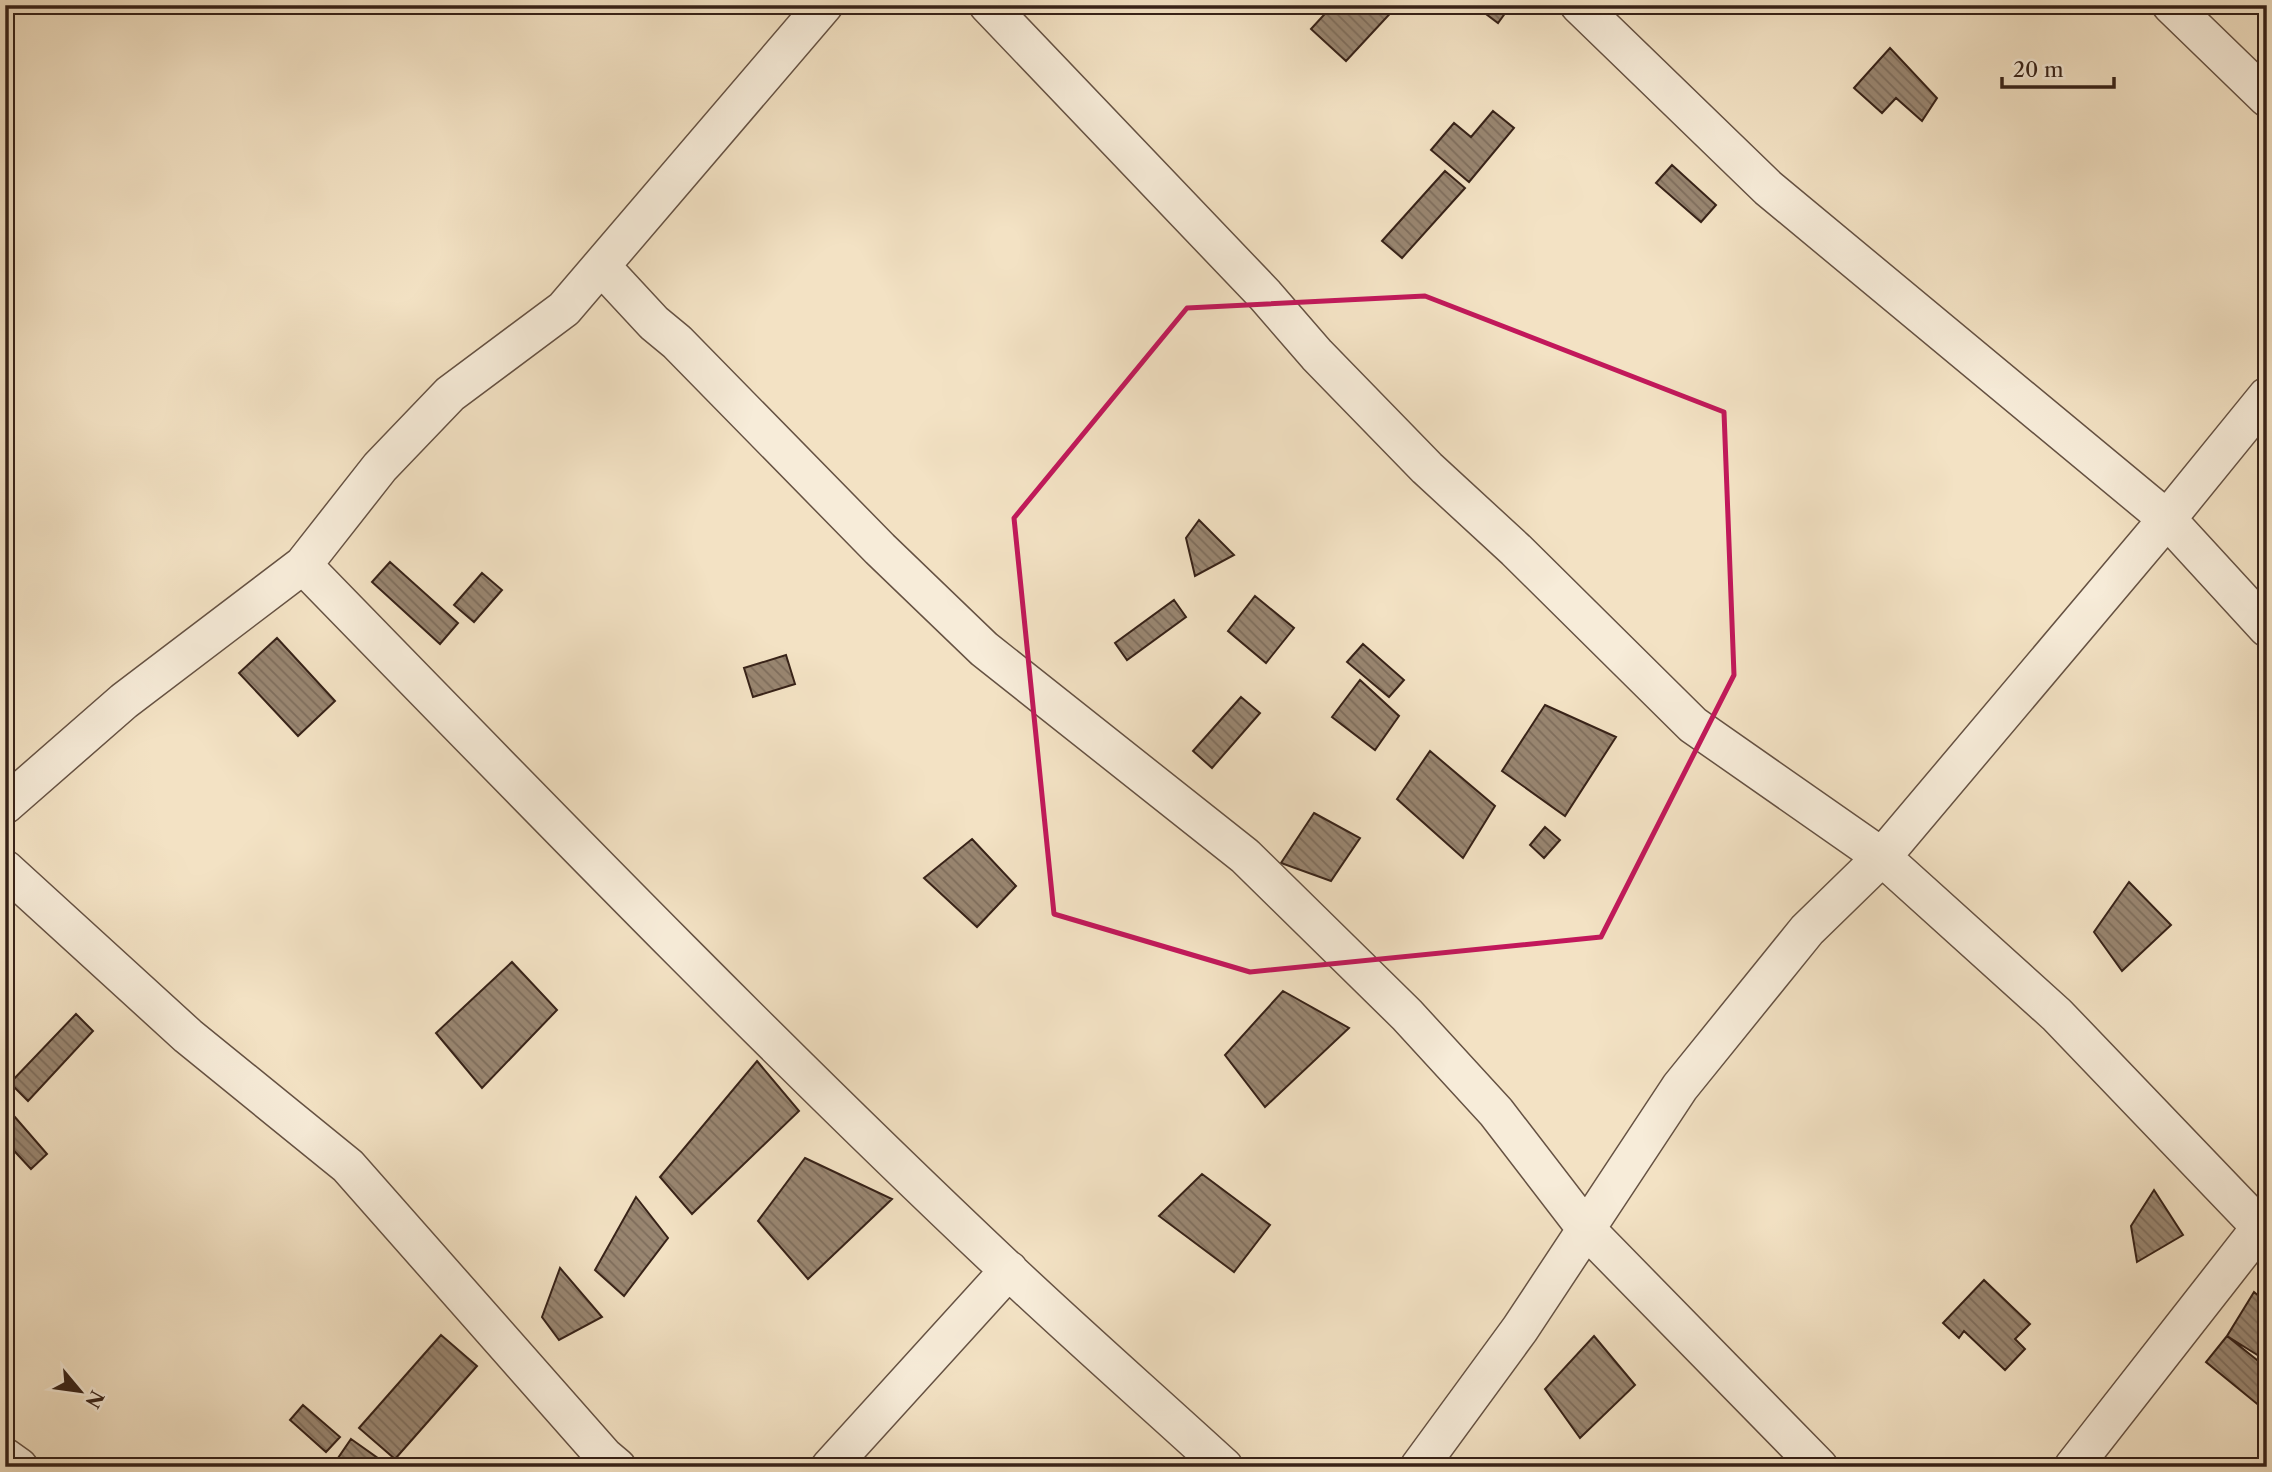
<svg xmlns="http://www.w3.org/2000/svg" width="2272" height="1472" viewBox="0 0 2272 1472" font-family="'Libre Caslon Text',serif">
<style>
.building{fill:url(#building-back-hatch);stroke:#372218;stroke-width:2}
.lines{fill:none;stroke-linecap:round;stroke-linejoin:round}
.minor-casing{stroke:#665243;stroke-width:40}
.minor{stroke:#f7ecd9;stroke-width:37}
.marked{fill:none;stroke:#c2185b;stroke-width:5;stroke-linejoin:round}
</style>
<defs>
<pattern id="building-back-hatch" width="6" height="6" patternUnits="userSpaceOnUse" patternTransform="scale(1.75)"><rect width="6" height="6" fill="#998671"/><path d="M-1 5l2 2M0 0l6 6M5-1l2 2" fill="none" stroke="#7e6d5c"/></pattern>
</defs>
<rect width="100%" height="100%" fill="#f3e2c4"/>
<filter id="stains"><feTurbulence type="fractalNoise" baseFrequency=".00286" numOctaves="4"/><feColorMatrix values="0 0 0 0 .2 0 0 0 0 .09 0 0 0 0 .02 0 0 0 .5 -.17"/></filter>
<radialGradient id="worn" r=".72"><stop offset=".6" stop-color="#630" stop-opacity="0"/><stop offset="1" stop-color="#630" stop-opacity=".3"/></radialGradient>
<path class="building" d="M1333,5h65l-52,56 -35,-32z
M1480,5h31l-13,18 -20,-15z
M1890,48l47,50 -15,23 -26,-23 -14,15 -28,-25z
M1493,111l21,17 -45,54 -38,-32 23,-27 17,14z
M1672,165l44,40 -15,17 -45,-39z
M1445,171l20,17 -63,70 -20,-17z
M1199,520l35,35 -39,21 -9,-38z
M390,562l68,61 -18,21 -68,-62z
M482,573l20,17 -28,32 -20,-17z
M1255,596l39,32 -28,35 -38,-32z
M1174,600l12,17 -59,43 -12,-17z
M277,638l58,63 -37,35 -59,-63z
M1363,644l41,36 -15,17 -42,-35z
M786,655l9,29 -42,13 -9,-29z
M1360,680l39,36 -24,34 -43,-33z
M1241,697l19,16 -48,55 -19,-17z
M1545,705l71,32 -51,79 -63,-45z
M1430,751l65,55 -32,52 -66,-59z
M1314,813l46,25 -29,43 -50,-18z
M1545,827l15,13 -16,18 -14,-13z
M972,839l44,47 -39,41 -53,-49z
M2129,882l42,43 -49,46 -28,-39z
M512,962l45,48 -75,78 -46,-55z
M1283,991l66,37 -84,79 -40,-52z
M76,1014l17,17 -65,70 -18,-18z
M757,1061l42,50 -107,103 -32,-37z
M14,1116l33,38 -16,15 -26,-28v-17z
M805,1158l87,41 -84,80 -50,-58z
M1202,1174l68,51 -36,47 -75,-56z
M2154,1190l29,45 -46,27 -6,-36z
M636,1197l32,41 -44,58 -29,-26z
M560,1268l42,49 -43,23 -17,-23z
M1984,1280l46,44 -15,15 10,10 -20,21 -41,-39 -5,7 -16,-15z
M2254,1292l13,11v58l-40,-25z
M441,1335l36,31 -82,93 -36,-31z
M1594,1336l41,49 -55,53 -35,-49z
M2227,1336l40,32v44l-61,-50z
M303,1405l37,32 -14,15 -36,-32z
M351,1439l31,22 -5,6h-27l-12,-9z"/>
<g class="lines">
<g class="minor-casing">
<path id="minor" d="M988,5l277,290 52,60 110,113 89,82 177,175 189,132 175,158 210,219
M1579,5l189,183 399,331 100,109
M2171,5l96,93
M602,267l52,56 23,19 203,207 104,100 261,207 162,159 89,97 90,117 233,238
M303,565c232,238 463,477 705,705 71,67 144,131 216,197
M5,805l119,-104 179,-136 77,-98 70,-73 114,-85 260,-304
M5,869l183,167 160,130 256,290 13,11
M5,1457l14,10
M830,1467l179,-197
M1419,1467l101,-138 160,-242 127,-157 75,-73 285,-338 100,-123
M2073,1467l194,-248"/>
</g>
<use href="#minor" class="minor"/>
</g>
<path class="marked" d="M1425,296l299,116 10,263 -133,262 -351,35 -196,-58 -40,-396 173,-210z"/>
<rect width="2272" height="1472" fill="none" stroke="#f3e2c4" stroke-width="28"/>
<rect x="7" y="7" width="2258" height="1458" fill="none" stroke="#372218" stroke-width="3.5"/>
<rect x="14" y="14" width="2244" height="1444" fill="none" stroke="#372218" stroke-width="2"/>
<g transform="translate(80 1391) rotate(119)" stroke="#f7ecd9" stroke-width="5" paint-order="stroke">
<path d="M0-5L12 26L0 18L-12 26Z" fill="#372218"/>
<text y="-10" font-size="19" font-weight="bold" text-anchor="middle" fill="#372218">N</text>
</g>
<path d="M2002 77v10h112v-10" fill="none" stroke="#372218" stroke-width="3.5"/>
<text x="2013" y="77" font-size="21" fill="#372218" stroke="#f7ecd9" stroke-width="5" paint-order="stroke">20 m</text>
<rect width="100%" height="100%" filter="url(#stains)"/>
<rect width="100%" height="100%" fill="url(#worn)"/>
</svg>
